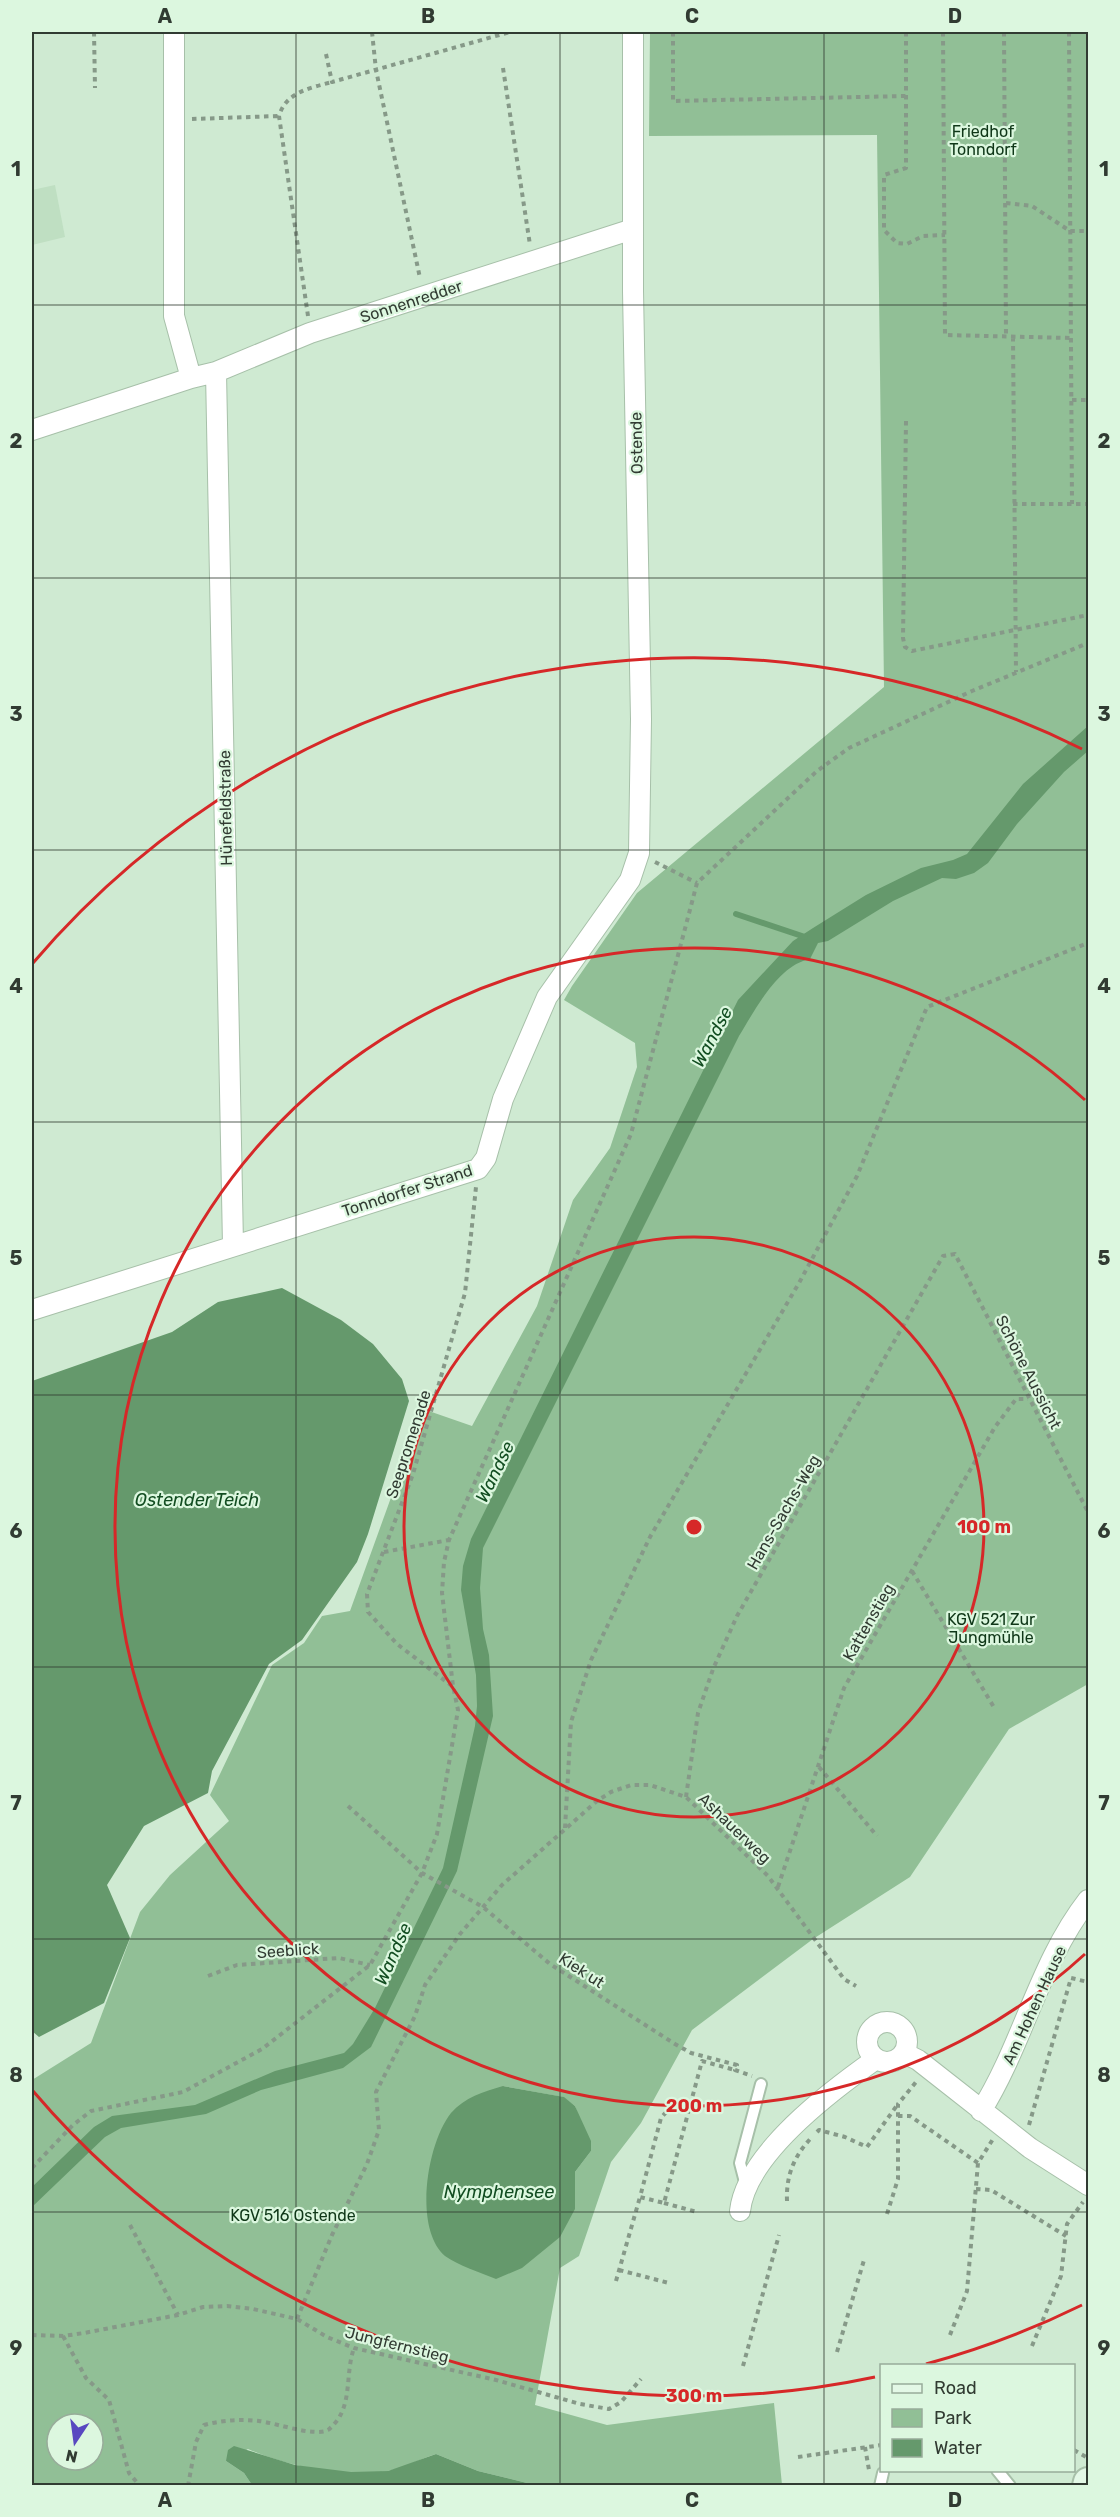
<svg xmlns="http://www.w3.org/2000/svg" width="1120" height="2517" viewBox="0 0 1120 2517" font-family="Rubik,sans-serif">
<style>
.built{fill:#bfdfc2}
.green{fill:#91bf96;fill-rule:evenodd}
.water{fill:#65996c}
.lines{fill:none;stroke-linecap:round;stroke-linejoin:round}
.stream{stroke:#65996c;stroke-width:6}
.lane-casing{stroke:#a7c0a9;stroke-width:14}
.street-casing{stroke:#a7c0a9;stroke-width:22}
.secondary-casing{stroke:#a7c0a9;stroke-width:32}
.path{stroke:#869988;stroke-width:4;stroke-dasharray:4.5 4.5;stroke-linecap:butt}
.lane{stroke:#fff;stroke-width:10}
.street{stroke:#fff;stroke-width:20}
.secondary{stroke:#e3f8e6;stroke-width:28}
.grid{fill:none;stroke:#313b32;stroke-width:1.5;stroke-opacity:0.55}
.ring{fill:none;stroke:#d62828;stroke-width:3}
.labels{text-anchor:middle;stroke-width:4.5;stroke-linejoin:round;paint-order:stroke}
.park-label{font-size:16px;fill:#0f3718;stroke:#dcf7df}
.street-label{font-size:16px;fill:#313b32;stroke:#dcf7df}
.water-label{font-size:18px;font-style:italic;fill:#124d21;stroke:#dcf7df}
.centre{fill:#d62828;stroke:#dcf7df;stroke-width:3}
.ring-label{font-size:18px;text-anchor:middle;font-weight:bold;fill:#d62828;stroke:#dcf7df;stroke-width:4.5;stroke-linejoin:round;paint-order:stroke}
.neatline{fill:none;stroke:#313b32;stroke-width:2}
.grid-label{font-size:20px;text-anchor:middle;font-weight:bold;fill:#313b32}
</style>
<rect width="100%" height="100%" fill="#cfead2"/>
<path class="built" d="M55,185l10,52 -33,8v-55z"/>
<path class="green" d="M650,32h438v1652l-79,45 -99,148 -97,62 -121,91 -51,93 -30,39 -32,94 -19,12 -25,137 72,20 167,-22 8,82h-247l-57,-14 -42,-17c-16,5 -32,14 -48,17 -43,8 -101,-5 -140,-22l-22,12 18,12 8,12 -220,1v-406l59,-37 49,-131 30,-37 59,-54 -19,-26 62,-130 32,-22 18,-27 28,-5 73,-202 49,17 65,-120 36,-106 37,-52 27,-81 -2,-24 -71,-43 8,-14 65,-93 247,-206 -7,-552 -228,1zM503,2086l60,11 12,9 16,45 -16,21v37zM57,2424h36v36h-36z"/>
<path class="water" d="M1088,726v25l-24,21 -47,52 -29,39 -14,10 -18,6 -14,-1 -49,23 -65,40 -10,2 -8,16c-32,6 -55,51 -71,77l-256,512 -3,40 3,41 6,26 4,61 -36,155 -86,176 -28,21 -82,22 -55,24 -85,14 -16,9 -73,70v-20l62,-60 18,-11 83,-11 80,-34 69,-18 9,-9 22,-36 68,-140 32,-142 2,-20 -1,-31 -15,-85 2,-24 8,-27 267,-539 55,-59 20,-13 53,-33 55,-27 32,-8 14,-6 56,-70z
M282,1288l59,32 32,24 29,35 7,22 -41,133 -11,28 -55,78 -33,24 -57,107 -4,22 -64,33 -37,59 23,53 -26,65 -65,34 -7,-6v-650l140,-49 46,-30z
M503,2086l61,11 11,9 16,35v10l-16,21v37l-15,28 -38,31 -26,11c-14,-6 -39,-14 -51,-23 -32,-28 -18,-113 6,-143 14,-16 32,-21 52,-27z
M234,2446l61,19 56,7 37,-1 48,-17 42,17 57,14h-283l-8,-12 -18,-12 2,-11z"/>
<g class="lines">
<path class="stream" d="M736,914l69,23"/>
<g class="lane-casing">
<path id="lane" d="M746,2186l-6,-23 21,-79
M997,2470l13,16
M880,2486l3,-13"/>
</g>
<g class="street-casing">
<path id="street" d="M174,32v284l17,62
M216,372l17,873
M32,430l159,-52 25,-6 94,-39 323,-104
M32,1310l446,-141 8,-11 17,-59 44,-102 83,-117 9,-27 2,-134 -8,-428v-259
M867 2042a20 20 0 1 1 40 0a20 20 0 1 1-40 0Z
M904,2053l14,7 112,88 58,37
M981,2111c42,-67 58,-148 107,-211
M740,2211c6,-57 92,-121 136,-152"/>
</g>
<g class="secondary-casing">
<path id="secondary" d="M1087,2486l1,-4"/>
</g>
<path class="path" d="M94,32l1,56
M372,32l4,38 44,208
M673,32v69l233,-5
M906,32v136l-22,7v55l13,13 10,1 16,-8 22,-1
M943,32l2,303 126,3
M1004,32l2,304
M1069,32l3,472
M326,54l6,28 178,-50
M503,68l27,177
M192,119l87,-3
M1006,203l26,3 38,25h18
M308,316l-29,-200c7,-24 31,-28 53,-34
M1013,337l3,335
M1072,400h16
M906,421l-3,217 2,9 7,4 176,-36
M1013,504h75
M655,862l42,21
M384,1552l65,-12
M912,1571l83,138
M452,1686l-55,-42 -29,-32 -1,-18 46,-120 52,-181 11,-106
M819,1767l58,69
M686,1797l12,-84 15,-44 24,-53 206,-360 12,-2 133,258
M348,1806l74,67 61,34 67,57 125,80 16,9 46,12 -2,5 17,6
M565,1828l6,-106 20,-62 59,-123 149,-254 58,-107 70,-169 161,-64
M778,1887l66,-199 151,-261 21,-28h12
M208,1976l29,-11 102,-7 31,7
M691,2102c-12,3 -22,5 -30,16l-21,79 24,6 38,-142 33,9
M898,2116h12l68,47
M1029,2125l42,-147 17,4
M817,2132l2,-2 26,7 22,10 31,-43
M32,2168l41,-43 18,-14 92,-19 79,-43 108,-84 52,-92 15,-39 21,-124 -5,-24 -11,-93 2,-31 5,-22 182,-406 66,-251 120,-112 32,-23 123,-57 116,-48
M976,2189l15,1 75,46
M787,2201c-1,-26 7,-45 25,-64
M664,2203l33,9
M887,2214l11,-35v-75l18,-22
M130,2225l48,90
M619,2270l50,13
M616,2281l24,-84
M297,2319l35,-84 35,-71 12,-34 -3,-38 39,-76 10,-31 35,-51 42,-49 95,-84 14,-9 20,-7h19l36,12 82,79 76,103 12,7
M32,2335l31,1 21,-3 94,-18 25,-8 24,-1 26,3 44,10 30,18 27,11 142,32 84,24 29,5 12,-7 20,-23
M950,2335l17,-44 11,-128 15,-24
M63,2336l23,42 23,22 20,73 11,13
M1032,2346l29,-70 6,-52 16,-22
M837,2352l27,-92
M743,2366l36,-131
M865,2447l4,23
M1074,2450l14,8
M798,2457l84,-12
M188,2486l8,-44 8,-17c19,-5 36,-6 55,-4 17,2 55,16 69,9 4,-3 10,-10 12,-14 11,-20 6,-45 14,-68"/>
<use href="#lane" class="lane"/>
<use href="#street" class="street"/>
<use href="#secondary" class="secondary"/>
</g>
<path class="grid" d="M296,32v2454M560,32v2454M824,32v2454M32,305h1056M32,578h1056M32,850h1056M32,1122h1056M32,1395h1056M32,1667h1056M32,1939h1056M32,2212h1056"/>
<g class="ring">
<circle cx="694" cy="1527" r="290"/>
<path d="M1085 1954A579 579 0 1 1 1085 1100"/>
<path d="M1082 2305A869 869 0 0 1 926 2364M875 2377A869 869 0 0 1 33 2091M33 963A869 869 0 0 1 1082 749"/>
</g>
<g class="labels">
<g class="park-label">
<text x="983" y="137">Friedhof<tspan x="983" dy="18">Tonndorf</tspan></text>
<text x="991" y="1625">KGV 521 Zur<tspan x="991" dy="18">Jungmühle</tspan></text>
<text x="293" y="2221">KGV 516 Ostende</text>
</g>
<g class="street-label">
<text transform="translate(411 301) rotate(-18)" y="6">Sonnenredder</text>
<text transform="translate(636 443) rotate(-91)" y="6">Ostende</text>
<text transform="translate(225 808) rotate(-91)" y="6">Hünefeldstraße</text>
<text transform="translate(407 1190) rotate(-18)" y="6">Tonndorfer Strand</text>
<text transform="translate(1029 1372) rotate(63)" y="6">Schöne Aussicht</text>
<text transform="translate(408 1444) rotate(-72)" y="6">Seepromenade</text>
<text transform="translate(783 1512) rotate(-60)" y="6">Hans-Sachs-Weg</text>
<text transform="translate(868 1622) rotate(-60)" y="6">Kattenstieg</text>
<text transform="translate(735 1828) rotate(44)" y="6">Ashauerweg</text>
<text transform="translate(288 1950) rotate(-4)" y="6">Seeblick</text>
<text transform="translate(582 1970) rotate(33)" y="6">Kiek ut</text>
<text transform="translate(1034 2005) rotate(-65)" y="6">Am Hohen Hause</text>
<text transform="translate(397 2344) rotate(14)" y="6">Jungfernstieg</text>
</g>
<g class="water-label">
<text transform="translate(712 1037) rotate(-62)" y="6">Wandse</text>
<text transform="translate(495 1472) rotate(-64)" y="6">Wandse</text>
<text x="197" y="1506">Ostender Teich</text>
<text transform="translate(393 1954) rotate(-66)" y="6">Wandse</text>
<text x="499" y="2198">Nymphensee</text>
</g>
</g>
<circle cx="694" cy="1527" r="9" class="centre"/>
<g class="ring-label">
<text x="984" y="1533">100 m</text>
<text x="694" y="2112">200 m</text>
<text x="694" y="2402">300 m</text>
</g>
<rect width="1120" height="2517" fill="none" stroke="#dcf7df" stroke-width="66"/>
<rect x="880" y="2364" width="195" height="108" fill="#dcf7df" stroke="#98ac9a" stroke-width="1.5"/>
<rect x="892" y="2384" width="30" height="9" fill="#e3f8e6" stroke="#98ac9a" stroke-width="1.5"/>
<text x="934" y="2394" font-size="18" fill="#313b32">Road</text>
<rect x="892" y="2409" width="30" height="18" fill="#91bf96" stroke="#98ac9a" stroke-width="1.5"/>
<text x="934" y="2424" font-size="18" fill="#313b32">Park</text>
<rect x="892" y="2439" width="30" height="18" fill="#65996c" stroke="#98ac9a" stroke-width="1.5"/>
<text x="934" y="2454" font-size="18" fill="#313b32">Water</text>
<g transform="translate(75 2442) rotate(193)"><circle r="28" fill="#dcf7df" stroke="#98ac9a" stroke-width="1.5"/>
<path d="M0-4.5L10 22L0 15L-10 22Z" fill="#5848c0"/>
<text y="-9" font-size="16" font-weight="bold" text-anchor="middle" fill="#313b32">N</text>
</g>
<rect x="33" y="33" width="1054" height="2451" class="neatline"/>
<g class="grid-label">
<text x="165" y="23">A</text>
<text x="428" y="23">B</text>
<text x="692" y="23">C</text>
<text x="955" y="23">D</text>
<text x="16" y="176">1</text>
<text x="1104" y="176">1</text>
<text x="16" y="448">2</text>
<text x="1104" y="448">2</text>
<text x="16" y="721">3</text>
<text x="1104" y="721">3</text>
<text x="16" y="993">4</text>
<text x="1104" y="993">4</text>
<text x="16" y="1265">5</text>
<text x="1104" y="1265">5</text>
<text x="16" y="1538">6</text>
<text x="1104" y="1538">6</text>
<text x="16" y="1810">7</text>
<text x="1104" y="1810">7</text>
<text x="16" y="2082">8</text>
<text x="1104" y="2082">8</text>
<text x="16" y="2355">9</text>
<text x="1104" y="2355">9</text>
<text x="165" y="2507">A</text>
<text x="428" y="2507">B</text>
<text x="692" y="2507">C</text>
<text x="955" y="2507">D</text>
</g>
</svg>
